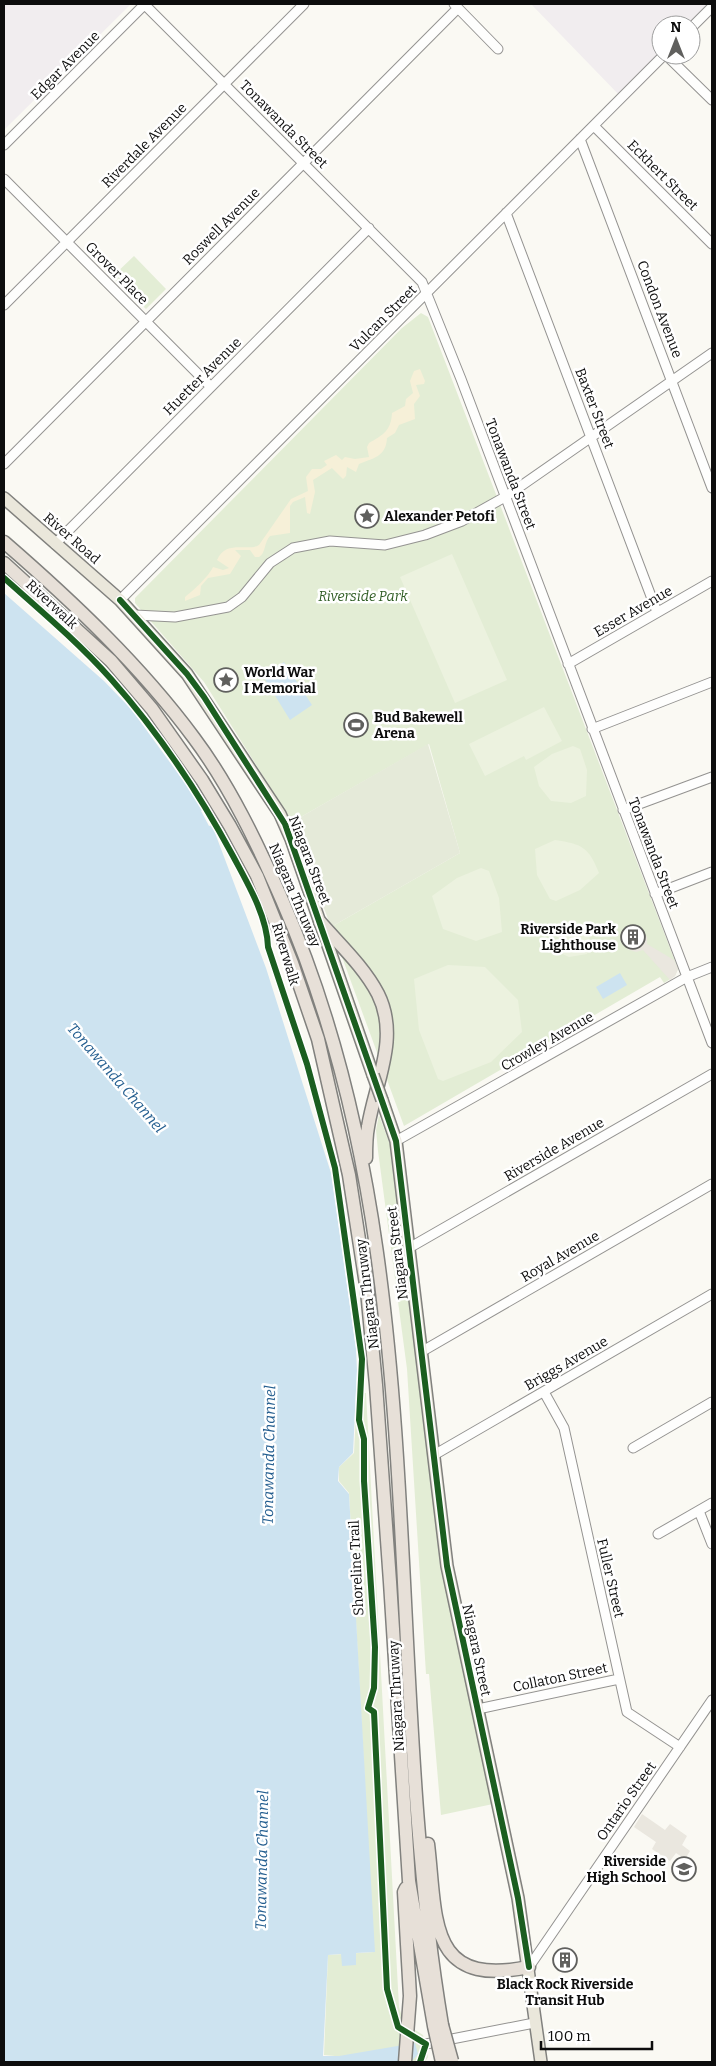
<svg xmlns="http://www.w3.org/2000/svg" width="716" height="2066" viewBox="0 0 716 2066" font-family="Bitter,serif">
<style>
.industrial{fill:#f1edef}
.green{fill:#e3edd5}
.sand{fill:#f6f0d8}
.cemetery{fill:#e5ead9}
.pitch{fill:#ecf2df}
.plaza{fill:#eae7df}
.water{fill:#cde3f0}
.lines{fill:none;stroke-linecap:round;stroke-linejoin:round}
.minor-casing{stroke:#949391;stroke-width:11}
.major-casing{stroke:#81817e;stroke-width:14}
.highway-casing{stroke:#81817e;stroke-width:15}
.minor{stroke:#fefefd;stroke-width:9}
.major{stroke:#eae7db;stroke-width:11}
.highway{stroke:#e7e0d8;stroke-width:12}
.major-bridge-casing{stroke:#81817e;stroke-width:14;stroke-linecap:butt}
.highway-bridge-casing{stroke:#81817e;stroke-width:15;stroke-linecap:butt}
.major-bridge{stroke:#eae7db;stroke-width:11}
.highway-bridge{stroke:#e7e0d8;stroke-width:12}
.cycleway-casing{stroke:#fff;stroke-width:9}
.cycleway{stroke:#1b5e20;stroke-width:6}
.labels{text-anchor:middle;stroke-width:5;stroke-linejoin:round;paint-order:stroke}
.street-label{font-size:14px;fill:#0d0d0d;stroke:#fff}
.poi-label{font-size:14px;font-weight:bold;fill:#0d0d0d;stroke:#fff;text-anchor:start}
.park-label{font-size:14px;font-style:italic;fill:#305d25;stroke:#fff}
.water-label{font-size:15px;font-style:italic;fill:#255f90;stroke:#fff}
</style>
<rect width="100%" height="100%" fill="#faf9f3"/>
<path class="industrial" d="M4,4h127l-127,126z
M531,4h181l-21,21h-30v30l-39,43z"/>
<path class="green" d="M134,256l32,33 -20,20 -34,-32z
M421,313l7,4 250,652 -3,7 -11,7 -4,-6 -256,149 -73,-199 129,-74 -31,-109 -137,78 -88,-140 -63,-72 -6,-7v-5l267,-270z
M379,1115l11,30 51,418 52,241 -52,11 -12,-141h-3l-19,-305 -29,-218 -2,-21z
M357,1393h9l33,614 5,16 19,12 5,22 -3,5h-90v-6l-11,-1 4,-100 46,-3 -25,-459 -10,-12v-14l15,-14z"/>
<path class="sand" d="M420,369l5,12 -1,3 -8,1 4,11 -6,8 1,15 -16,6 -4,8 -8,5c-1,19 -14,20 -28,26l-3,8 -9,-5 -1,9 -3,3 -11,-11 -19,12 2,12 -5,22 -3,-1 -2,-16 -12,5 -3,4v27l-20,3c-6,6 -4,17 -11,21h-4l-5,-7h-15l6,6 -11,18 -22,4 -7,8 -1,9 -15,6v-4c8,-6 24,-21 28,-30l10,3 6,-2 -12,-8c9,-21 31,-8 42,-15l32,-46 17,-8 -2,-14 6,-8h9l6,-4 -3,-4 12,-6 6,5 3,-3 10,2 14,-2 -2,-10 2,-4c14,-8 22,-12 23,-30l13,-7 1,-7 7,-6 -3,-12 4,-10z"/>
<path class="cemetery" d="M428,744l32,109 -129,74 -39,-105z"/>
<path class="pitch" d="M452,554l55,126 -52,23 -55,-126z
M544,707l18,34 -36,19 -2,-4 -39,20 -16,-32z
M573,746l7,3 7,21 -1,26 -15,7 -20,-2 -12,-15 -5,-19 18,-13z
M555,840c28,4 34,8 44,33l-19,17 -24,11 -6,-2 -13,-24 -2,-26z
M481,868l8,3 10,27 3,34 -26,9 -33,-12 -11,-33 25,-18z
M568,922c22,5 25,10 19,32l-18,3 -11,-5c-5,-12 3,-21 10,-30z
M448,965l37,2 33,33 4,32 -31,30 -48,19 -5,-2 -19,-49 -5,-51z"/>
<path class="plaza" d="M632,930l10,1 5,6v7l27,16 4,9 -3,7 -5,4 -27,-30 -7,2 -9,-3 -3,-9z
M642,1814l23,16 5,-6 17,12 -5,9 8,6 -5,8 -9,-6 -6,8 -18,-12 4,-7 -22,-15z"/>
<path class="water" d="M4,593l100,88 27,28 73,100 -3,2 8,15 3,-1 54,143 65,205 25,176 1,22 -4,82 -14,14 -1,14 11,13 26,458 -19,1v12l-14,1 -1,-12 -13,1 -5,101h16l76,-13 3,11 -6,7 -408,1z
M284,662l28,43 -22,15 -27,-44z
M620,973l7,12 -24,14 -7,-12z"/>
<g class="lines">
<g class="minor-casing">
<path id="minor" d="M144,4l278,278 39,97 251,664
M454,4l44,45
M691,28l21,-21
M666,55l46,45
M594,126l118,118
M580,139l132,349
M4,145l141,-141
M4,179l207,208
M506,213l151,399
M4,305l300,-301
M4,464l454,-456
M55,544l314,-316
M120,600l544,-545
M135,615l40,2 53,-10 14,-10 28,-34 23,-15 37,-7 55,4 40,-10 37,-14 43,-24 207,-144
M568,664l144,-83
M592,729l120,-47
M623,810l89,-33
M655,894l57,-22
M396,1141l291,-164 25,-10
M409,1248l303,-174
M421,1352l291,-168
M544,1392l20,36 63,284 53,35
M633,1448l79,-46
M434,1455l278,-161
M699,1511l13,33
M658,1534l54,-31
M478,1709l141,-30
M529,1967l183,-267
M426,2044l108,-21"/>
</g>
<g class="major-casing">
<path id="major" d="M4,498l116,102 67,74 93,140 11,25 82,236
M382,1100l14,41 51,425 71,332 23,164"/>
</g>
<g class="highway-casing">
<path id="highway" d="M4,542c68,59 136,123 190,196 36,48 64,107 88,162 156,355 97,751 160,1125
M4,563l107,98 41,48 50,71 28,46 27,50 35,87 26,76 31,136 18,116 9,94 14,197 19,299 25,145
M320,922c20,23 44,45 58,72 22,44 -3,89 -10,133 -2,10 -2,21 -2,31
M428,1844c9,75 -1,144 101,123
M405,2062l5,-66 -6,-104 2,-4"/>
</g>
<use href="#minor" class="minor"/>
<use href="#major" class="major"/>
<use href="#highway" class="highway"/>
<g class="major-bridge-casing">
<path id="major-bridge" d="M373,1075l9,25"/>
</g>
<g class="highway-bridge-casing">
<path id="highway-bridge" d="M442,2025l10,36
M434,2026l8,36"/>
</g>
<use href="#major-bridge" class="major-bridge"/>
<use href="#highway-bridge" class="highway-bridge"/>
<g class="cycleway-casing">
<path id="cycleway" d="M4,578c36,32 74,64 107,101 48,54 88,114 122,177 15,28 34,60 35,91l39,117 28,104 27,191 -3,61 5,19v42l11,166 -1,41 -6,20 6,4 13,277 11,38 28,17 -6,18
M120,600l67,74 17,23 81,127 111,317 51,425 71,332 11,69"/>
</g>
<use href="#cycleway" class="cycleway"/>
</g>
<defs>
<g id="sight-ring" transform="scale(1.25)"><circle r="9.5" fill="#fff" stroke="#60605e" stroke-width="1.5"/><path d="M0-6L1.8-2.2L6-1.7L2.9 1.2L3.7 5.4L0 3.3L-3.7 5.4L-2.9 1.2L-6-1.7L-1.8-2.2Z" fill="#60605e"/></g>
<g id="stadium-ring" transform="scale(1.25)"><circle r="9.5" fill="#fff" stroke="#60605e" stroke-width="1.5"/><path d="M0-5a6.5 5 0 1 0 0 10a6.5 5 0 1 0 0-10ZM-3.5-1.8h7v3.6h-7Z" fill="#60605e"/></g>
<g id="building-ring" transform="scale(1.25)"><circle r="9.5" fill="#fff" stroke="#60605e" stroke-width="1.5"/><path d="M-4-6H4V6H1V3H-1V6H-4ZM-2.5-4.3h1.7v1.8h-1.7ZM.8-4.3h1.7v1.8H.8ZM-2.5-1h1.7V.8h-1.7ZM.8-1h1.7V.8H.8Z" fill="#60605e"/></g>
<g id="school-ring" transform="scale(1.25)"><circle r="9.5" fill="#fff" stroke="#60605e" stroke-width="1.5"/><path d="M0-5L7-2L0 1L-7-2ZM-4 1L0 2.5L4 1V4Q0 6-4 4Z" fill="#60605e"/></g>
</defs>
<g fill-rule="evenodd">
<use href="#sight-ring" x="367" y="516"/>
<use href="#sight-ring" x="226" y="680"/>
<use href="#stadium-ring" x="356" y="725"/>
<use href="#building-ring" x="633" y="937"/>
<use href="#school-ring" x="684" y="1869"/>
<use href="#building-ring" x="565" y="1960"/>
</g>
<g class="labels">
<g class="street-label">
<text transform="translate(65 65) rotate(-45)" y="5">Edgar Avenue</text>
<text transform="translate(284 124) rotate(45)" y="5">Tonawanda Street</text>
<text transform="translate(144 145) rotate(-45)" y="5">Riverdale Avenue</text>
<text transform="translate(663 175) rotate(45)" y="5">Eckhert Street</text>
<text transform="translate(221 226) rotate(-45)" y="5">Roswell Avenue</text>
<text transform="translate(117 273) rotate(45)" y="5">Grover Place</text>
<text transform="translate(660 309) rotate(69)" y="5">Condon Avenue</text>
<text transform="translate(383 318) rotate(-45)" y="5">Vulcan Street</text>
<text transform="translate(202 376) rotate(-45)" y="5">Huetter Avenue</text>
<text transform="translate(595 408) rotate(69)" y="5">Baxter Street</text>
<text transform="translate(511 474) rotate(69)" y="5">Tonawanda Street</text>
<text transform="translate(72 538) rotate(41)" y="5">River Road</text>
<text transform="translate(52 604) rotate(43)" y="5">Riverwalk</text>
<text transform="translate(633 611) rotate(-30)" y="5">Esser Avenue</text>
<text transform="translate(654 853) rotate(69)" y="5">Tonawanda Street</text>
<text transform="translate(310 860) rotate(69)" y="5">Niagara Street</text>
<text transform="translate(295 895) rotate(67)" y="5">Niagara Thruway</text>
<text transform="translate(286 954) rotate(73)" y="5">Riverwalk</text>
<text transform="translate(547 1041) rotate(-30)" y="5">Crowley Avenue</text>
<text transform="translate(554 1149) rotate(-30)" y="5">Riverside Avenue</text>
<text transform="translate(397 1253) rotate(-97)" y="5">Niagara Street</text>
<text transform="translate(560 1256) rotate(-30)" y="5">Royal Avenue</text>
<text transform="translate(367 1294) rotate(-97)" y="5">Niagara Thruway</text>
<text transform="translate(566 1363) rotate(-30)" y="5">Briggs Avenue</text>
<text transform="translate(356 1568) rotate(-93)" y="5">Shoreline Trail</text>
<text transform="translate(611 1578) rotate(77)" y="5">Fuller Street</text>
<text transform="translate(477 1650) rotate(78)" y="5">Niagara Street</text>
<text transform="translate(560 1677) rotate(-12)" y="5">Collaton Street</text>
<text transform="translate(396 1696) rotate(-93)" y="5">Niagara Thruway</text>
<text transform="translate(626 1801) rotate(-55)" y="5">Ontario Street</text>
</g>
<g class="poi-label">
<text x="384" y="521">Alexander Petofi</text>
<text x="244" y="677">World War<tspan x="244" dy="16">I Memorial</tspan></text>
<text x="374" y="722">Bud Bakewell<tspan x="374" dy="16">Arena</tspan></text>
<text x="616" y="934" text-anchor="end">Riverside Park<tspan x="616" dy="16">Lighthouse</tspan></text>
<text x="666" y="1866" text-anchor="end">Riverside<tspan x="666" dy="16">High School</tspan></text>
<text x="565" y="1989" text-anchor="middle">Black Rock Riverside<tspan x="565" dy="16">Transit Hub</tspan></text>
</g>
<g class="park-label">
<text x="363" y="601">Riverside Park</text>
</g>
<g class="water-label">
<text transform="translate(116 1078) rotate(49)" y="5">Tonawanda Channel</text>
<text transform="translate(269 1455) rotate(-89)" y="5">Tonawanda Channel</text>
<text transform="translate(262 1860) rotate(-89)" y="5">Tonawanda Channel</text>
</g>
</g>
<rect width="716" height="2066" fill="none" stroke="#0d0d0d" stroke-width="10"/>
<g transform="translate(676 40)"><circle r="24" fill="#ffffff" stroke="#9e9e9e"/>
<path d="M0-4L9 19L0 12L-9 19Z" fill="#60605e"/>
<text y="-8" font-size="14" font-weight="bold" text-anchor="middle" fill="#0d0d0d">N</text>
</g>
<path d="M541 2041v8h111v-8" fill="none" stroke="#0d0d0d" stroke-width="2.5"/>
<text x="548" y="2041" font-size="15" fill="#0d0d0d" stroke="#ffffff" stroke-width="4" paint-order="stroke">100 m</text>
</svg>
